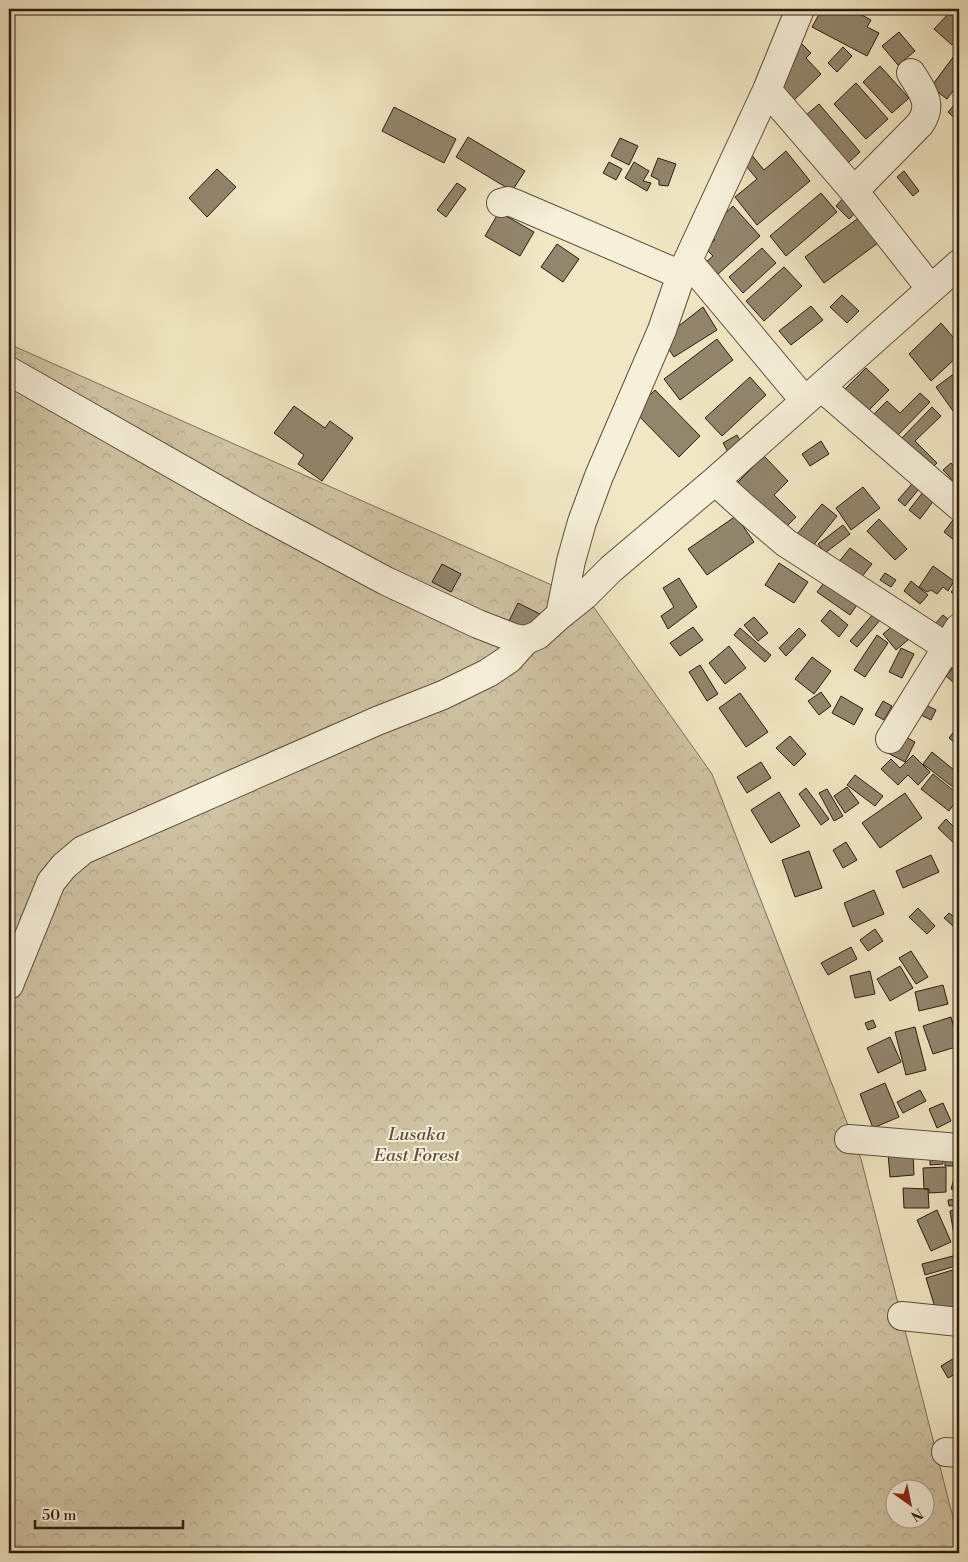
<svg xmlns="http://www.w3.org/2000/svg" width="968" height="1562" viewBox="0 0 968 1562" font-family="'Libre Bodoni',serif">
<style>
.forest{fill:url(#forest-crowns);stroke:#7e705a;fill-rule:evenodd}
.building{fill:#92866d;stroke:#2c1c0f}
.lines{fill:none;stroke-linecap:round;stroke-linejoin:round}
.minor-casing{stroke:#5d4f3c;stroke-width:30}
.minor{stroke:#f6efd9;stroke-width:28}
.labels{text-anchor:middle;stroke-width:4;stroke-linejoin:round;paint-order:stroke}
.park-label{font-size:18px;font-style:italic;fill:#5d4e3c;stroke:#f6efd9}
</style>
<defs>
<pattern id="forest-crowns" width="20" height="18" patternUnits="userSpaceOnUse" patternTransform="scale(1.25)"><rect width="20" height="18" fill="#d0c4a5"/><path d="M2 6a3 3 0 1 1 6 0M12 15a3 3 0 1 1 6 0" fill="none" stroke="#b3a88d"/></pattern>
</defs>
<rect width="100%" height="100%" fill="#f1e7c4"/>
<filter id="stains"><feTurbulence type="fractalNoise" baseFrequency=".004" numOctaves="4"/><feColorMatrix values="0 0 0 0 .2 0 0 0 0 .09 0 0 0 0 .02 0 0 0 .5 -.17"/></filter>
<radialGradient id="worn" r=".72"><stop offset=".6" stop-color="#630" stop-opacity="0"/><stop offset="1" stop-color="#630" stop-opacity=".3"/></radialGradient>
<path class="forest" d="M9,344l581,258 122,172 149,385 98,382v12h-950zM896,1490h30v30h-30z"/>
<path class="building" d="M822,9h29l20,11 -4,7 12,6 -12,23 -55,-29z
M953,9l6,3v25l-7,8 -18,-16z
M899,32l16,19 -17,14 -16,-19z
M801,43l10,10 -5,5 15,16 -32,31 -17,-18 19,-19 -7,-8z
M843,47l9,9 -15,16 -9,-9z
M959,49v34l-12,16 -16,-12z
M880,66l29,32 -17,15 -29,-31z
M856,83l32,36 -22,20 -32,-35z
M958,101l1,1v20l-11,-10z
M819,104l41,48 -21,19 -41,-49z
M394,107l62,32 -12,24 -62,-32z
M468,137l57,34 -13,20 -56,-34z
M620,138l18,8 -9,19 -18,-9z
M786,151l24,30 -53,44 -22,-28 22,-18 -16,-19 9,-7 14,17z
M658,158l18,6 -8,22 -9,-1v-5l-8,-4z
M609,162l13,7 -6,11 -13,-7z
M634,162l15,9 -6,10 8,2 -4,8 -22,-13z
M217,169l19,18 -29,30 -18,-19z
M904,171l15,20 -6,5 -16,-19z
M457,183l9,6 -20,28 -9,-7z
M821,193l16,19 -51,44 -16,-20z
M847,194l14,14 -12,11 -13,-13z
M733,206l27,30 -43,39 -12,-12 8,-7 -8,-8 10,-8 -9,-9z
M499,212l35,20 -14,24 -35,-20z
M860,217l18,26 -54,40 -19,-26z
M557,244l22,15 -16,23 -22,-15z
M762,248l14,15 -33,30 -14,-16z
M784,267l18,19 -38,35 -18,-20z
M842,295l17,16 -12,12 -17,-16z
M811,306l12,14 -32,25 -12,-14z
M703,307l14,23 -43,27 -12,-18z
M941,323l18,21v11l-28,26 -22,-27z
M717,339l16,21 -53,40 -16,-21z
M866,368l23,22 -28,28 -22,-23z
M959,370v36l-6,5 -17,-24z
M750,377l16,18 -44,41 -17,-18z
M655,390l45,46 -21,21 -45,-46z
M920,393l10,9 -38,39 -23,-22 18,-18 13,12z
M294,406l31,22 5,-7 23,17 -31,43 -24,-17 6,-9 -30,-22z
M932,407l9,9 -26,25 22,22 -9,9 -30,-30z
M737,435l5,9 -14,8 -5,-9z
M821,441l8,13 -19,12 -8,-12z
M764,456l24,25 -14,14 22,22 -14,14 -46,-47z
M951,463l8,10v11l-1,2 -15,-16z
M917,478l6,6 -18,22 -7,-6z
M863,487l17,21 -29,22 -15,-22z
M927,487l11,8 -18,24 -11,-9z
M822,504l15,12 -25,31 -15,-13z
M958,513l1,20 -5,7 -10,-8z
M736,516l18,26 -47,33 -19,-26z
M879,519l28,30 -12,11 -28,-29z
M843,525l7,9 -25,19 -7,-9z
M850,548l22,16 -12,15 -22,-16z
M779,563l29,19 -14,21 -29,-18z
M442,564l19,10 -10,18 -19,-10z
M933,566l21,15 -6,10 -5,-4 -6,7 -6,-4 -4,2 -8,-5z
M885,573l11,7 -5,7 -11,-7z
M679,578l18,29 -29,22 -7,-13 13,-9 -11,-19z
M826,580l33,22 -9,13 -33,-23z
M911,581l17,14 -8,9 -16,-13z
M958,584l1,1v14l-8,-7z
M518,603l26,13 -9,18 -26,-13z
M830,610l18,15 -9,12 -18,-16z
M874,613l7,6 -24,28 -7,-6z
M943,615l12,10 -9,11 -13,-10z
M754,617l14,16 -10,8 -14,-16z
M895,624l13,16 -12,10 -13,-16z
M693,627l10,13 -23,16 -10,-13z
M740,628l31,27 -6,7 -31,-27z
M799,628l7,7 -20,21 -7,-8z
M877,635l11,8 -23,34 -11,-7z
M729,646l17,22 -21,16 -16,-21z
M901,648l13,6 -12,24 -13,-6z
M812,657l19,14 -17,23 -19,-15z
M956,664l3,3v20l-13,-11z
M700,665l18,29 -11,7 -18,-29z
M821,692l10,14 -12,9 -11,-14z
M740,693l28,39 -22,15 -27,-39z
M841,696l22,13 -9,16 -22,-12z
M883,701l9,5 -8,14 -9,-5z
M926,705l10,5 -5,10 -10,-5z
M955,730l4,3v13l-10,-8z
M895,731l20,11 -10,20 -21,-11z
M790,736l16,18 -12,12 -18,-18z
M932,752l27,22v15l-1,2 -35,-27z
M913,755l17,17 -12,13 -10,-10 -10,10 -17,-16 10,-10 9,9z
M761,762l10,16 -24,15 -10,-16z
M933,774l26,21v2l-10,14 -28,-22z
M855,775l28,21 -8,10 -28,-21z
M847,787l12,16 -14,10 -11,-17z
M806,788l23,31 -8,6 -22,-31z
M827,789l16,27 -9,5 -15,-28z
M779,792l21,34 -29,17 -20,-33z
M905,793l17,25 -42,30 -18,-25z
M946,819l13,13v16l-21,-20z
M846,842l11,18 -14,8 -10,-18z
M809,851l13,37 -27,9 -13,-37z
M931,855l8,17 -36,16 -7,-17z
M874,890l10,24 -31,13 -9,-24z
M918,908l17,18 -8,8 -18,-17z
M949,913l9,7 -5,6 -9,-8z
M875,929l8,12 -15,10 -8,-11z
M851,947l6,12 -29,16 -7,-12z
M911,951l17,26 -12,7 -17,-26z
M900,966l13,22 -23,13 -13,-22z
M870,971l5,23 -20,4 -5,-22z
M943,985l5,19 -29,7 -4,-19z
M951,1017l8,29 -26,8 -10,-28z
M873,1020l3,7 -8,3 -3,-7z
M915,1027l11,43 -20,5 -11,-43z
M890,1037l11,25 -23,11 -11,-25z
M885,1083l14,34 -26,11 -13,-34z
M920,1090l6,11 -23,12 -6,-11z
M943,1103l8,18 -14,7 -8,-19z
M913,1152l1,23 -24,2 -2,-23z
M945,1155h8v11h-8z
M930,1157h13v7l-13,1z
M958,1165l1,1v25l-8,-2z
M946,1167v25l-17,1v-4h-5l-1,-21z
M903,1188l25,1 1,19h-25z
M958,1199l1,6 -10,1 -1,-6z
M959,1209v38h-3l-6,-36z
M937,1210l14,32 -20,9 -14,-31z
M953,1256l3,10 -31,9 -3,-11z
M956,1269l3,12v26l-22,7 -11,-36z
M959,1344v15l-5,-13z
M956,1357l3,6v9l-11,6 -7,-12z"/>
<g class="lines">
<g class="minor-casing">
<path id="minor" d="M767,90l87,101 77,98
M854,191l66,-67c14,-20 2,-33 -9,-51
M501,203l7,-2 8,3 165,71
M688,261l117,140
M9,371l246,140 131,70 92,43 36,14 12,2 12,-5 22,-20 25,-20 26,-26 104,-88 244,-217
M821,387l138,119
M715,481l32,29 39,33 173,112
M560,615l11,-54 11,-39 17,-46 63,-146 19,-55 86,-185 33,-81
M890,739l69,-111
M9,985l42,-103 13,-16 19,-16 294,-129 66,-26 45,-22 21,-14 17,-19
M849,1139l110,9
M902,1316l57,6
M946,1452l13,1"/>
</g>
<use href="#minor" class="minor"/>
</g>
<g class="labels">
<g class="park-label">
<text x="417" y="1140">Lusaka<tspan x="417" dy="21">East Forest</tspan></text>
</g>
</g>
<rect width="968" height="1562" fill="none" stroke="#f1e7c4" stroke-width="30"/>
<rect x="10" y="10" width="948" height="1542" fill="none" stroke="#2c1c0f" stroke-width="2.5"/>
<rect x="15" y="15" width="938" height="1532" fill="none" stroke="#2c1c0f"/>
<g transform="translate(910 1504) rotate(147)"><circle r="24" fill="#f6efd9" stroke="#a59b88"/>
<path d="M0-4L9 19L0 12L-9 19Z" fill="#8f2418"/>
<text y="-8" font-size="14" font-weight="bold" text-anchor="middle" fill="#2c1c0f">N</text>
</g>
<path d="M35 1520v8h148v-8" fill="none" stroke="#2c1c0f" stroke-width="2.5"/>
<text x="42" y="1520" font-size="15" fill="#2c1c0f" stroke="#f6efd9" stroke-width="4" paint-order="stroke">50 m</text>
<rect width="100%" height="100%" filter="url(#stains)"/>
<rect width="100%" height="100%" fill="url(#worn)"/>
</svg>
